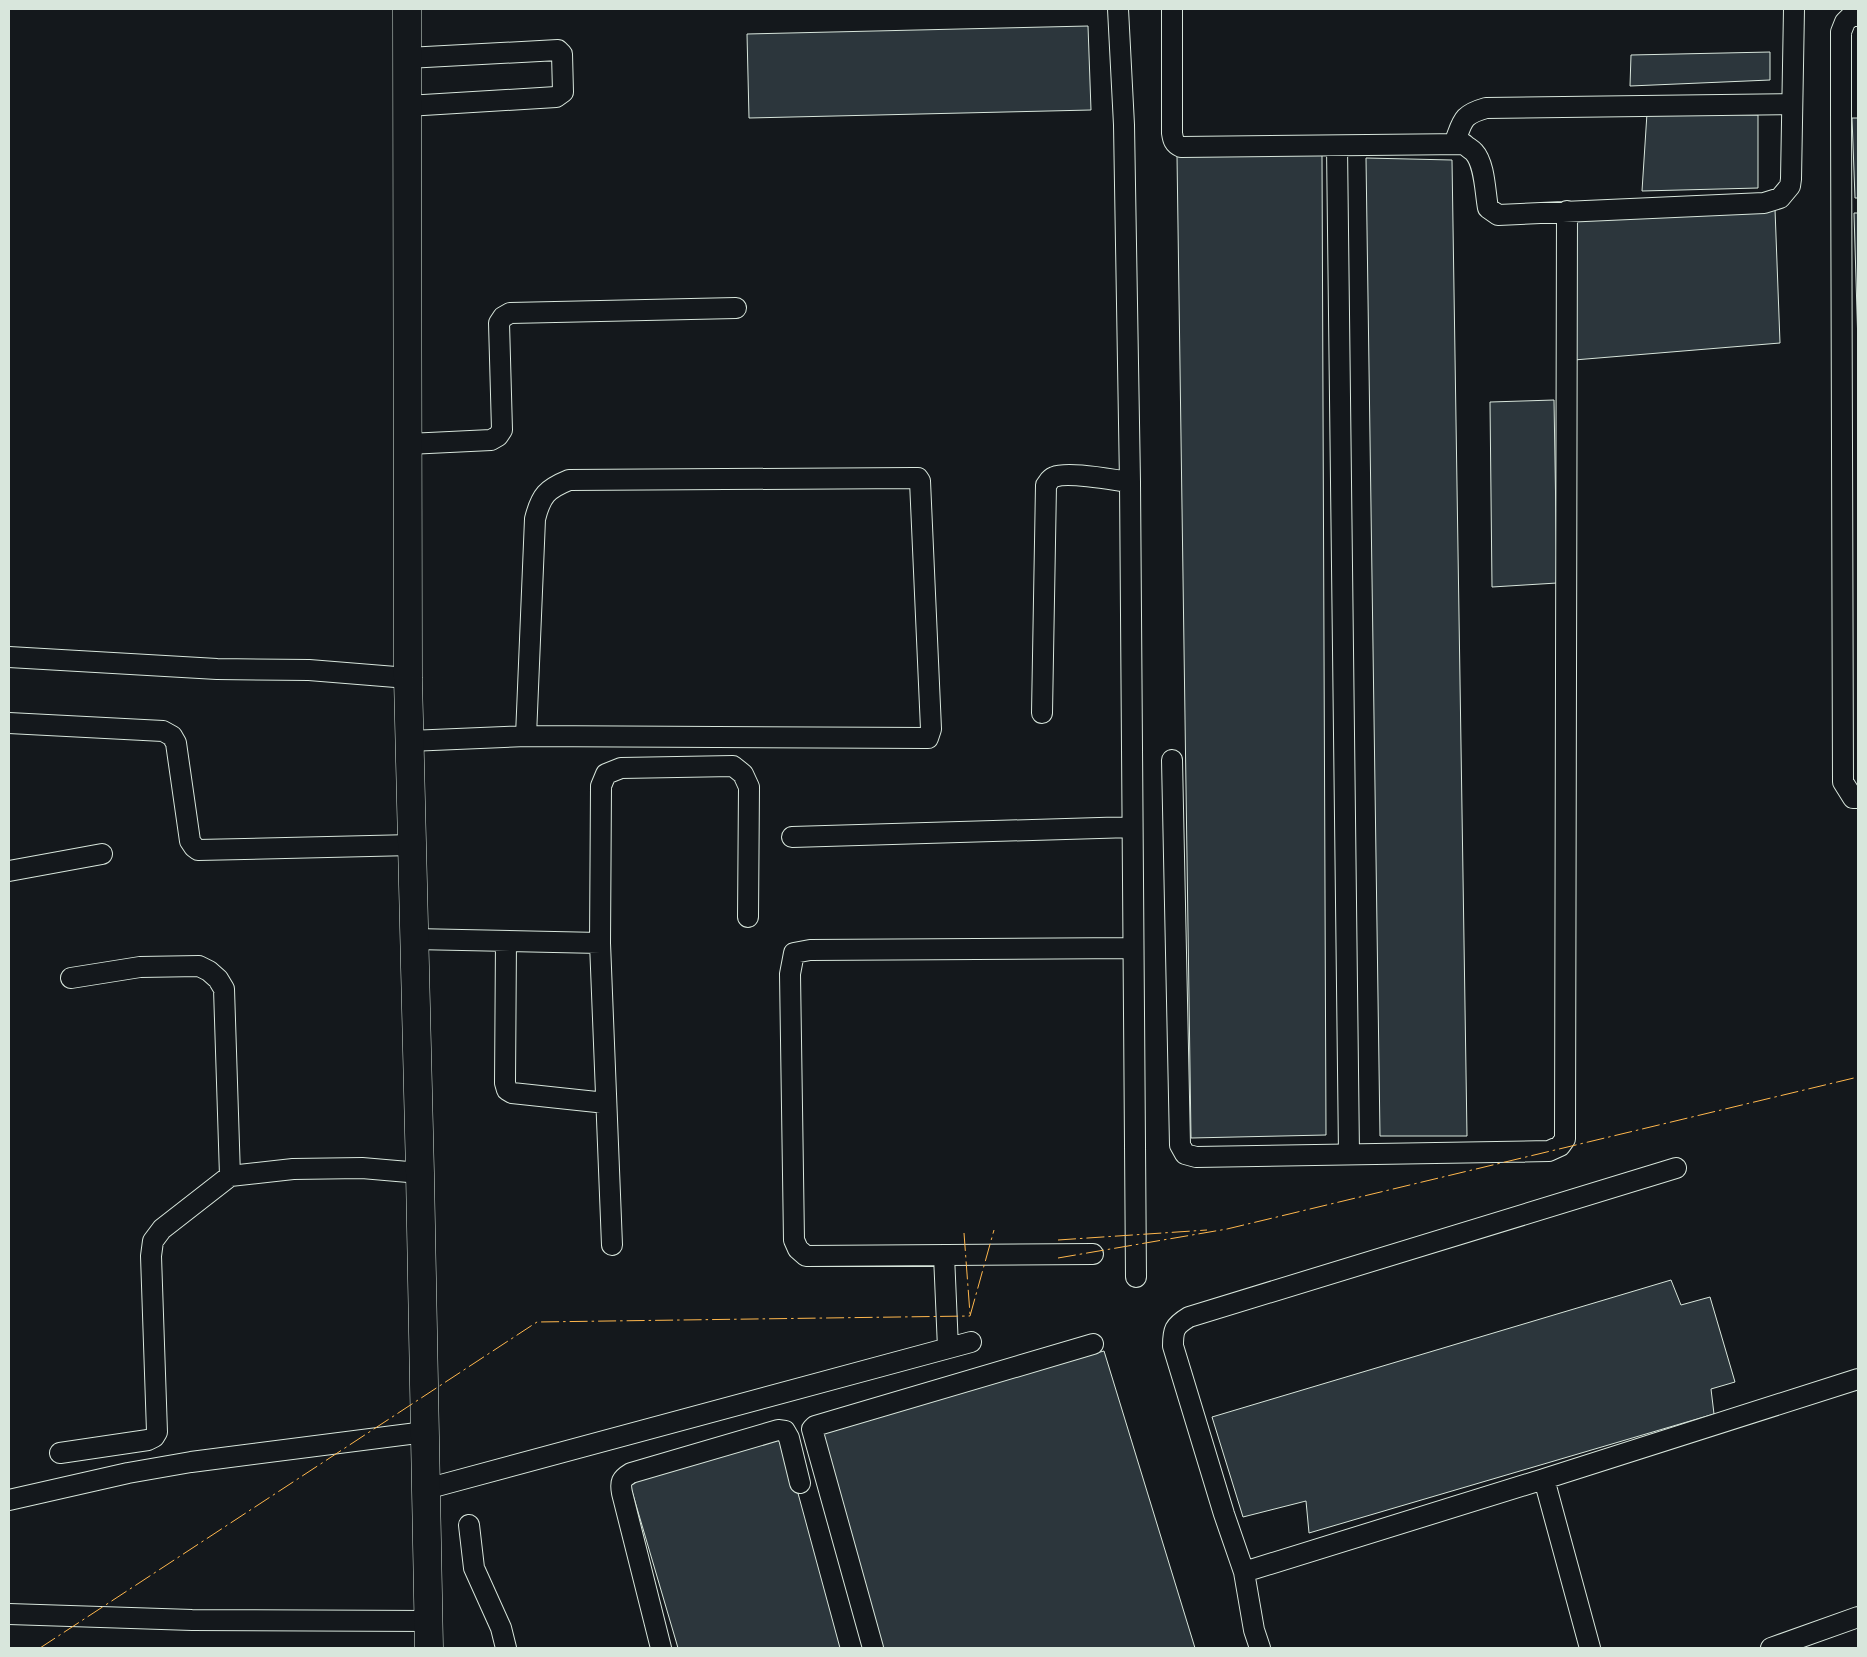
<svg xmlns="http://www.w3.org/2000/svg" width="1867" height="1657" viewBox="0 0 1867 1657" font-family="Commissioner,sans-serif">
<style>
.building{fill:#2c363c;stroke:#d8e6dc}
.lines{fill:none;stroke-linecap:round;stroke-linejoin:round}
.minor-casing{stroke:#d8e6dc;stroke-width:22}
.highway-casing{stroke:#d8e6dc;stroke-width:29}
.minor{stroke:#14181c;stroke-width:20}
.highway{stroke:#14181c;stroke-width:28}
.power{stroke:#ffb74d;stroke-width:1;stroke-dasharray:18 4 2.5 4;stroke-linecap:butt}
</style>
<rect width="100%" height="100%" fill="#14181c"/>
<path class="building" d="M1088,26l3,84 -342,8 -2,-84z
M1770,52v28l-140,6 1,-31z
M1647,113l111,2v73l-116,3z
M1852,118h6v80h-3z
M1322,155l4,980 -135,3 -14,-982z
M1366,158l86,2 15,976h-87z
M1775,209l5,134 -206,17 1,-139z
M1854,213h4v132z
M1554,400l3,183 -65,4 -2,-185z
M1671,1280l10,25 29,-8 25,85 -24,7 3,25 -405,119 -3,-32 -63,16 -31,-100z
M1104,1351l91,297h-317l-65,-219z
M783,1438l57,210h-162l-49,-167z"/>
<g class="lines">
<g class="minor-casing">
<path id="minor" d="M1118,9l6,116 6,357 6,795
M1172,9v124c1,7 2,11 9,14l283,-3c3,3 7,5 10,8 11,12 11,40 14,56l10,7 266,-12 16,-5 10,-12 1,-7 3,-170
M1858,16h-7l-6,6 -4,10v80l2,670 10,16h5
M407,58l151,-8 4,4 1,38 -7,5 -149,9
M1454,144c9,-23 7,-29 32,-36l305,-4
M1337,146l12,1008
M408,444l83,-4 7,-4 4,-6 -3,-107 4,-6 7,-4 226,-5
M9,657l208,12 92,1 99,8
M1042,713l4,-228c3,-3 3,-6 8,-8 14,-6 59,3 76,5
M9,723l154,8 9,5 4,7 14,98 4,6 4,3 214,-5
M409,741l117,-5 402,2 3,-9 -11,-248 -2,-3h-5l-344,2c-22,9 -28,15 -34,39l-9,217
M1172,760l8,385 5,9 11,3 353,-6 11,-5 5,-7 2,-928
M792,837l340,-10
M9,871l93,-17
M414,939l186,4 12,302
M506,941l-1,142 2,7 5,3 94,10
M600,943l1,-157 5,-12 15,-6 112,-2 10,8 6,13 -1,130
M71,978l69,-11 59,-1 10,5 9,8 6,10 6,187
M1093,1254l-287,2 -8,-7 -4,-9 -4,-266 4,-21 16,-3 323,-2
M944,1255l4,93
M60,1453l88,-13 6,-3 3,-5 -6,-176 2,-15 9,-12 68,-53 63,-7 69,-1 58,5
M426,1489l545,-147
M9,1500l119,-27 63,-11 234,-30
M469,1525l5,43 27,60 5,20
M1244,1572l300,-93
M9,1614l183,6 236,1
M661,1648l-39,-155c-2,-11 -1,-14 9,-20l147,-43 7,1 4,7 11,45
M873,1648l-61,-219 3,-3 278,-82
M1260,1648l-6,-18 -10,-58 -20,-58 -51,-168c0,-16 1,-20 16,-29l487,-149
M1590,1648l-46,-169 314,-100
M1771,1648l87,-31"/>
</g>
<g class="highway-casing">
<path id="highway" d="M407,9l1,669 12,495 9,475"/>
</g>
<use href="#minor" class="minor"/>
<use href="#highway" class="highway"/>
<path class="power" d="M964,1233l6,81
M1058,1240l149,-10
M1058,1258l169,-29 631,-152
M970,1316l24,-86
M40,1648l497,-326 433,-6"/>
</g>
<rect width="1867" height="1657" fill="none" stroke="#d8e6dc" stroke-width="20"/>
</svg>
